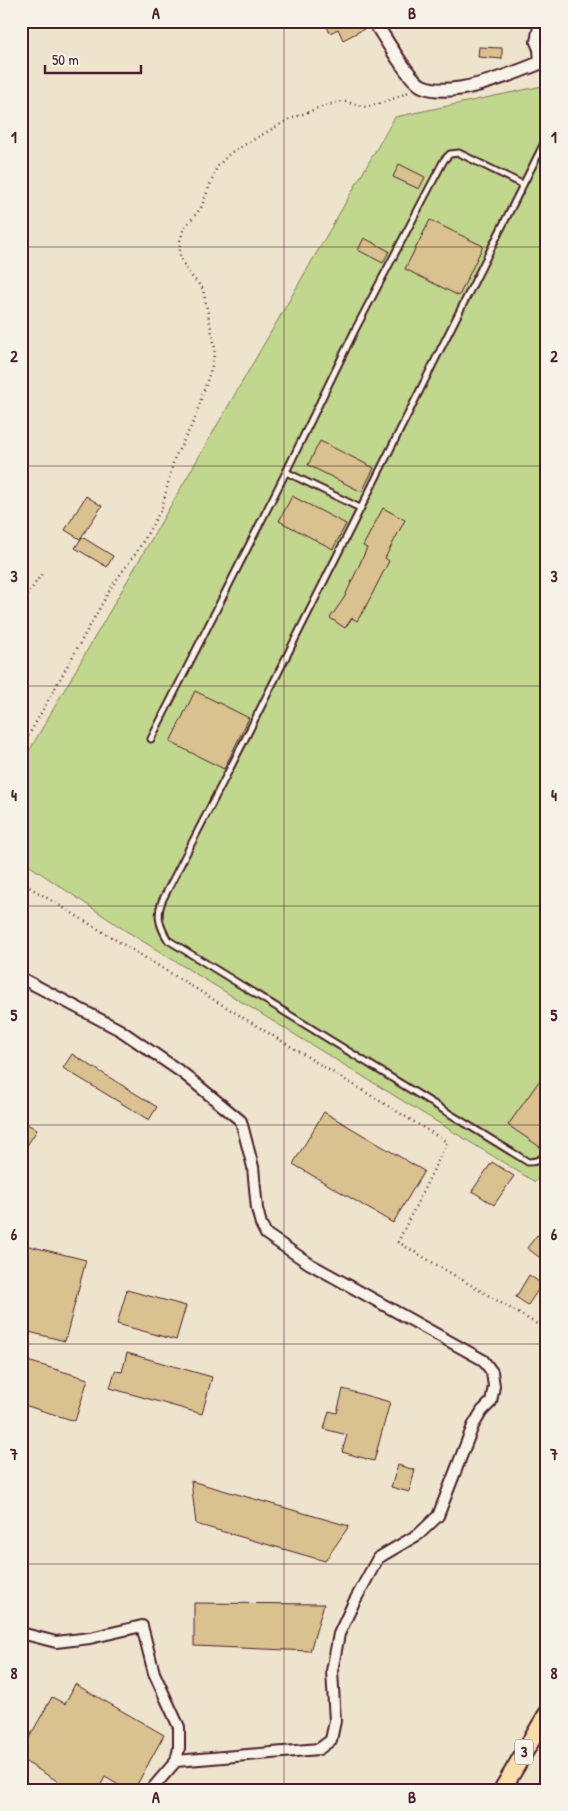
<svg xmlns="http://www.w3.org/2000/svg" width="568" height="1811" viewBox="0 0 568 1811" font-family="'Patrick Hand',sans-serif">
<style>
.green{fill:#c0d78d;stroke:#857b5c}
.building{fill:#d9c190;stroke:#4a1f2b}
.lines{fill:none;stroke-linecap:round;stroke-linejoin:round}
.service-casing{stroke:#4a1f2b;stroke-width:9}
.minor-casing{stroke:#4a1f2b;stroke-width:14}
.tertiary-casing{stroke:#4a1f2b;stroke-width:16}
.trunk-casing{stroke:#4a1f2b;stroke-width:20}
.path{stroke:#4a1f2b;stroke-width:2.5;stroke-dasharray:1 4;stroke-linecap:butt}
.service{stroke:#f7f3e8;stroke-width:5}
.minor{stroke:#f7f3e8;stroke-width:10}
.tertiary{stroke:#f7f3e8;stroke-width:12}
.trunk{stroke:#f8deab;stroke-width:16}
.grid{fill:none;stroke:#4a1f2b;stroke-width:1;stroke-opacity:0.55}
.labels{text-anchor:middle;stroke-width:4;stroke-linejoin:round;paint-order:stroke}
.shield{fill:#f7f3e8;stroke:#7e5f64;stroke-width:1}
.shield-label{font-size:15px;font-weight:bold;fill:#4a1f2b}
.neatline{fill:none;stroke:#4a1f2b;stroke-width:2}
.grid-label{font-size:16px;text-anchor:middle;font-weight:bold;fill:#4a1f2b}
</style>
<rect width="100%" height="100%" fill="#eee4ce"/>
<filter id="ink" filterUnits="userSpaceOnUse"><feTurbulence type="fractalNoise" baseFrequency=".02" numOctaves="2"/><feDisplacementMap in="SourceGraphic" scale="10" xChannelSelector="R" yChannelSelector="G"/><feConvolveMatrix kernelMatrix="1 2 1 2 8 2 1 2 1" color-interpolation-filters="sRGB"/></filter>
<g filter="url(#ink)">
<path class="green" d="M547,85v1080l-12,17 -409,-251 -105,-71v-95l374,-648z"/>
<path class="building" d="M324,21h36l4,8 -21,11 -5,-11 -8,4z
M479,47l23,1v11l-24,-2z
M399,164l26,13 -6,12 -26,-12z
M430,220l53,26 -24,50 -54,-27z
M364,238l25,13 -6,12 -25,-13z
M320,441l54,27 -12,24 -54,-27z
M86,496l16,10 -22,33 -15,-9z
M292,496l54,28 -13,25 -54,-28z
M383,508l22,12 -20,38 4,3 -25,49 -7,11 -5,-3 -7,10 -15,-10 14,-20 13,-28 10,-22 -4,-2z
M82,537l31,19 -6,11 -32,-19z
M195,691l54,27 -25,51 -54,-27z
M72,1054l85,53 -8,13 -86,-52z
M547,1070v69l-7,8 -32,-22z
M324,1112l100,59 -31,52 -100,-59z
M21,1120l16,10 -16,25z
M492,1162l22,14 -20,29 -22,-14z
M537,1235l10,7v21l-20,-15z
M21,1244l65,16 -21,81 -44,-11z
M529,1275l13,9 -14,21 -12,-8z
M127,1290l59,16 -10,34 -59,-16z
M127,1353l85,24 -10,37 -92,-26 5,-17 7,1z
M21,1359l67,20 -13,42 -54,-17z
M343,1389l47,13 -16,59 -32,-9 5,-17 -23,-6 5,-18 8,2z
M398,1465l17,5 -6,22 -18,-5z
M191,1481l158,45 -24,35 -129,-37z
M194,1603l130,1 -14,47 -116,-5z
M75,1684l89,51 -30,55h-7l-22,-13 -7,13h-26l-51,-31v-16l4,2 27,-48 13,7z"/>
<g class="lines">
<g class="service-casing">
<path id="service" d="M547,137l-305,608 -80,156c-6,15 -2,26 6,39l360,222c9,0 13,-2 19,-10
M286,472l74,36
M151,739l135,-267 70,-144 88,-168 6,-6 9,-1 63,31"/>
</g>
<g class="minor-casing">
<path id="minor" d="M540,63l-1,-14 -3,-7 4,-21
M21,978l99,52 64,44 57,47 12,46 4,42 4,15 5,10 44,30 173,96 9,12 2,14 -3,16 -9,9 -9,15 -35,90 -19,18 -41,24 -25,46 -14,30 -7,37 3,50 -4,19 -12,9 -143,12 3,-13v-21l-25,-54 -12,-47 -52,12 -34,4 -35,-9
M151,1790l25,-29"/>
</g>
<g class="tertiary-casing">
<path id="tertiary" d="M374,21c10,15 34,58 48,65 31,14 95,-14 125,-26"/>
</g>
<g class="trunk-casing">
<path id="trunk" d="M502,1790l45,-76
M545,1790l2,-3"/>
</g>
<path class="path" d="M21,541l2,1
M21,604l22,-32
M21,749l91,-163 26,-36 24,-42 12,-49 20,-38 18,-55 3,-18 -12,-59 -15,-17 -8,-15v-16l4,-13 17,-20 16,-41 13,-14 58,-33 30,-12 24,-7 24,6 22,-6 23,-10
M21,882l426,260 -49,100 149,88"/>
<use href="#service" class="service"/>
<use href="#minor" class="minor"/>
<use href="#tertiary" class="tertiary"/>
<use href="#trunk" class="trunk"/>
</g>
</g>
<path class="grid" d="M284,21v1769M21,247h526M21,466h526M21,686h526M21,906h526M21,1125h526M21,1344h526M21,1564h526"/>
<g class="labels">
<rect class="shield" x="515" y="1739.5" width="18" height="25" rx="4"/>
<g class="shield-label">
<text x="524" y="1757">3</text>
</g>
</g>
<rect width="568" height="1811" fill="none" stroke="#f7f3e8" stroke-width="55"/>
<path d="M45 65v8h96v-8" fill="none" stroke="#4a1f2b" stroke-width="2.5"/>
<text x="52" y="65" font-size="15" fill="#4a1f2b" stroke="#f7f3e8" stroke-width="4" paint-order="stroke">50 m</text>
<rect x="28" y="28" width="512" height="1756" class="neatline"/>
<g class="grid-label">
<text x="156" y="19">A</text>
<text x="412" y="19">B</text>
<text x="14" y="143">1</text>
<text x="554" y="143">1</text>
<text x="14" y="362">2</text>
<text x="554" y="362">2</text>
<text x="14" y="582">3</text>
<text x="554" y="582">3</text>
<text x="14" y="801">4</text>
<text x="554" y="801">4</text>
<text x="14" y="1021">5</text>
<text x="554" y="1021">5</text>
<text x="14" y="1240">6</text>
<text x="554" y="1240">6</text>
<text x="14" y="1460">7</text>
<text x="554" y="1460">7</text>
<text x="14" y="1679">8</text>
<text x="554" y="1679">8</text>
<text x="156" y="1803">A</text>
<text x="412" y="1803">B</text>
</g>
</svg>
